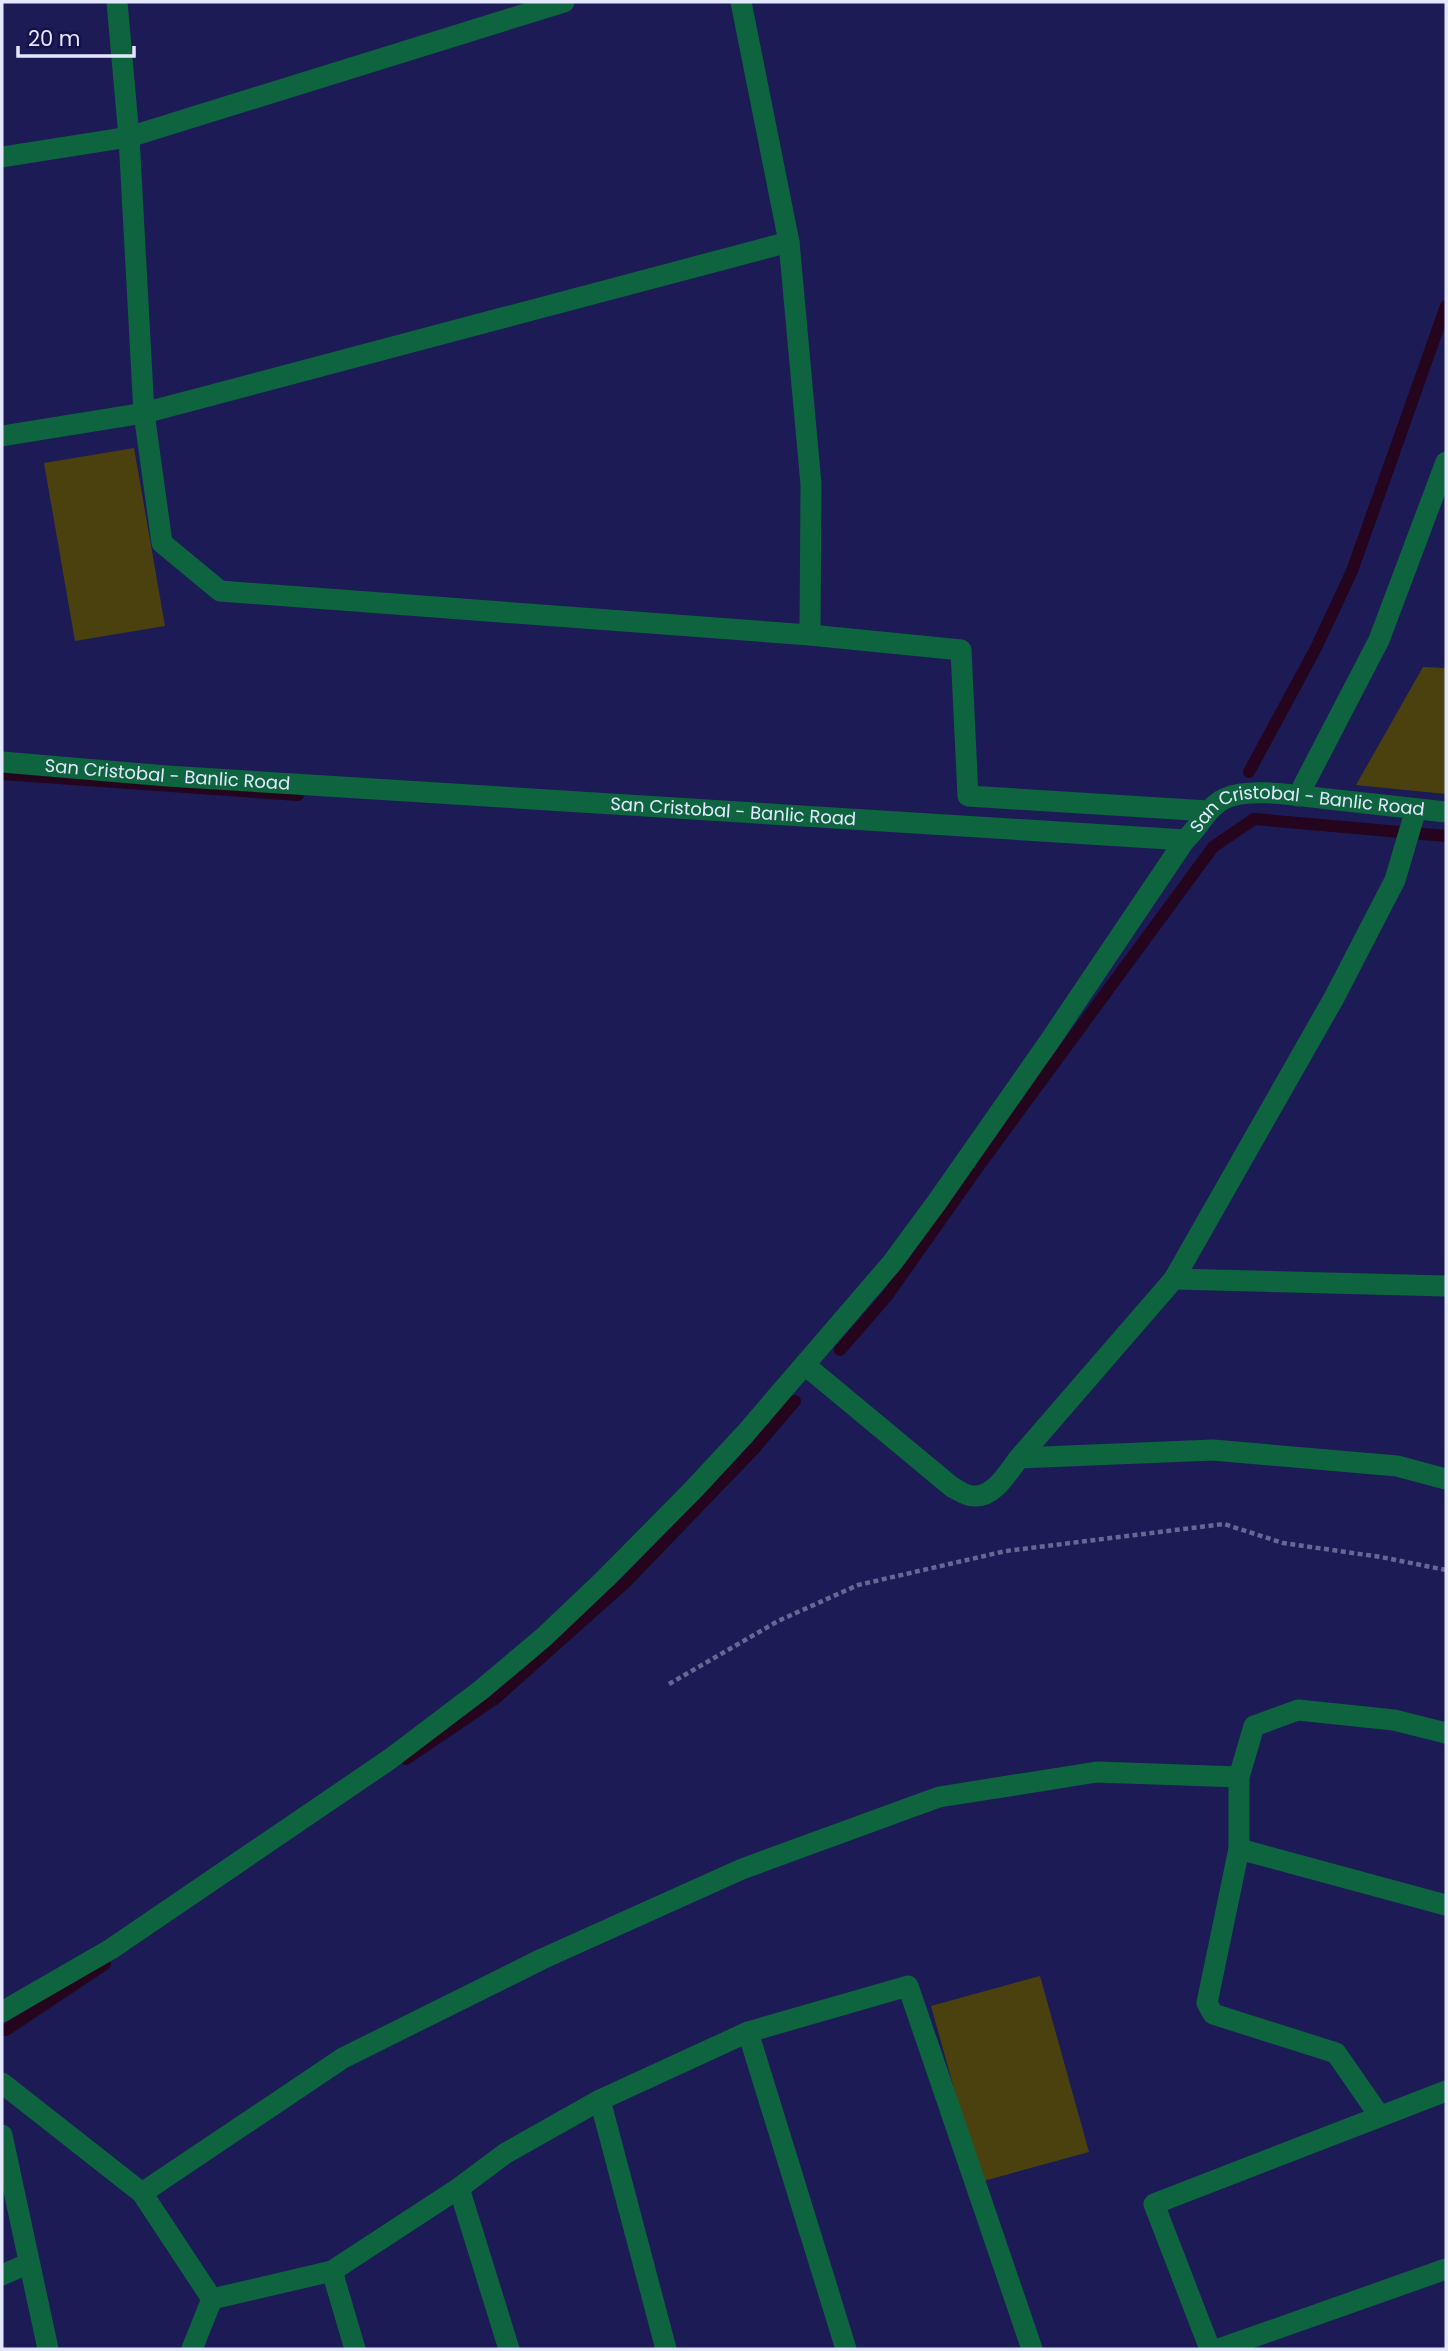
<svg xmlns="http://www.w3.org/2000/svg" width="1448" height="2351" viewBox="0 0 1448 2351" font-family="Poppins,sans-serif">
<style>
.green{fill:#4b410f}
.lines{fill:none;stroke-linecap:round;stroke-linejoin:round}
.stream{stroke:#24051d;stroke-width:12}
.path{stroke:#666794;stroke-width:4.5;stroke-dasharray:5 3.5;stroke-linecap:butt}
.minor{stroke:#0e643e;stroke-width:21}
.labels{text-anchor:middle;stroke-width:7;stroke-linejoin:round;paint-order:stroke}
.street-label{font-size:18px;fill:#e4e8ff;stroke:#14104a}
</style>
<rect width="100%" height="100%" fill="#1c1b56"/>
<path class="green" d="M134,448l31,178 -90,15 -31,-178z
M1423,667l23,1v126l-90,-9z
M1040,1976l49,176 -109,30 -49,-176z"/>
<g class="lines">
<path class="stream" d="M1249,772l67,-124 36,-77 94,-265
M2,774l296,21
M840,1350l47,-54 91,-129 235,-320 41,-28 192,17
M406,1759l90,-61 130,-116 128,-133 41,-48
M6,2030l99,-66"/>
<path class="path" d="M669,1684l109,-63 80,-36 148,-34 218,-27 59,19 98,14 65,13"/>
<g class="minor">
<path d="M741,2l48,240 22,242 -1,151"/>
<path d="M2,157l127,-20 435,-135"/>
<path d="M789,242l-645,171 18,130 58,48 590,44 151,15 7,146 240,15"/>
<path d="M2,436l142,-23 -15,-276 -12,-135"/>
<path id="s1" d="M2,762l165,14 1018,64"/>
<path d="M1298,796l81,-156 67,-178"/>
<path d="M1174,1279l272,7"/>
<path d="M805,1365l147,122c6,3 14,9 21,9 21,2 35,-24 46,-38l155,-179 160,-281 61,-118 21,-71"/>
<path d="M1019,1458l194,-8 184,16 49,13"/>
<path d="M1239,1849l207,56"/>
<path id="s2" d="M2,2012l109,-63 279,-190 91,-69 63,-53 61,-58 89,-90 51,-55 147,-171 45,-61 112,-160 136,-202c15,-13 22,-34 41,-42 24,-11 75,-2 102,1 39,4 79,9 118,13"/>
<path d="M748,2032l98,317"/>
<path d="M2,2083l140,110 70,106"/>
<path d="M600,2100l66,249"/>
<path d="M1379,2115l-43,-62 -123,-39 -6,-11 32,-154v-72l15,-51 44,-16 96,10 52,13"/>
<path d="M2,2135l46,214"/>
<path d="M459,2188l50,161"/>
<path d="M142,2193l201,-135 199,-99 200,-90 197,-72 158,-25 142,5"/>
<path d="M332,2271l23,78"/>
<path d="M2,2275l27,-12"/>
<path d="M192,2349l20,-50 120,-28 127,-83 47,-35 94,-53 148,-68 160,-46 124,363"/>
<path d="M1210,2349l-56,-145 292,-113"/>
<path d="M1219,2349l227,-80"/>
</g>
</g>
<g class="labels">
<g class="street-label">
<text dy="6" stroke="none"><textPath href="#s1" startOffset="166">San Cristobal - Banlic Road</textPath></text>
<text dy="6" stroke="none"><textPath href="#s1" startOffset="733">San Cristobal - Banlic Road</textPath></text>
<text dy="6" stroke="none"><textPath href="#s2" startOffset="1822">San Cristobal - Banlic Road</textPath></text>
</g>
</g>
<rect width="1448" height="2351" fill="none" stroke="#e4e8ff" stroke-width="7"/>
<path d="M18 46v10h116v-10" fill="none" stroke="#e4e8ff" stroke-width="3.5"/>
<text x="28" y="46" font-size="21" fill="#e4e8ff" stroke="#14104a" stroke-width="5" paint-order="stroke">20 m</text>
</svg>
